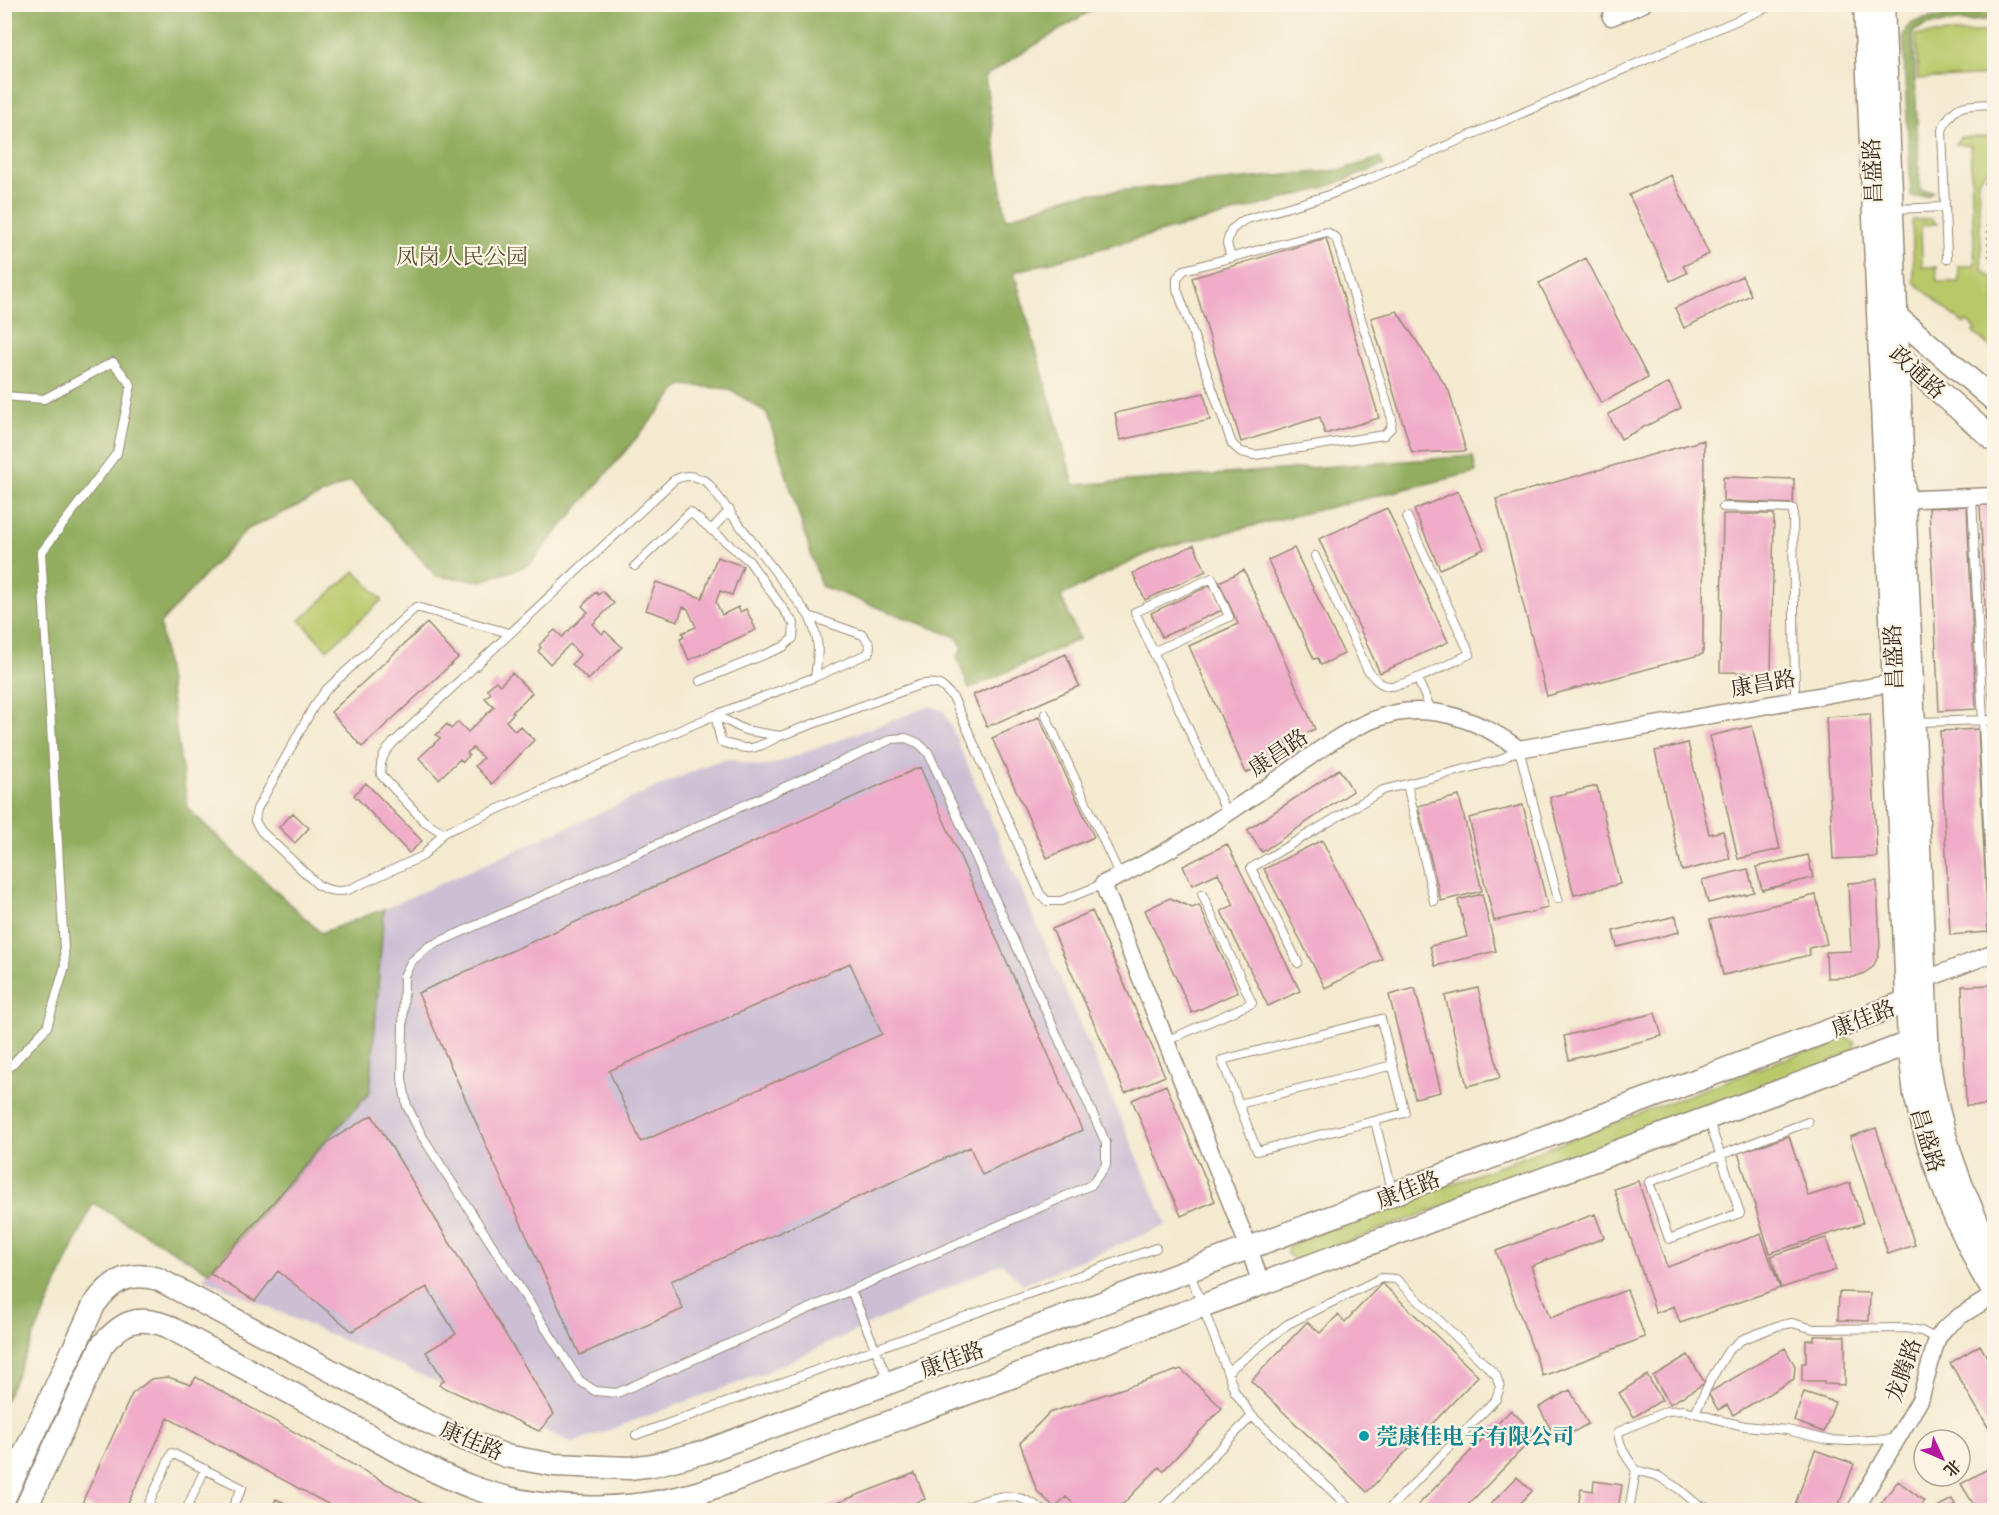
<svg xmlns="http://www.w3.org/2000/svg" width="1999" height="1515" viewBox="0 0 1999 1515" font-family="'Libre Bodoni','Noto Serif SC',serif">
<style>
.industrial{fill:#cbbfd4}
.green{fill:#b9c96b;stroke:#7a7a44;stroke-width:1.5}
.forest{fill:#92ad5f;stroke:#666c3e;stroke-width:1.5}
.building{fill:#f0acc9;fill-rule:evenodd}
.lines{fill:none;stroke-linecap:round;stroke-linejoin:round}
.lane-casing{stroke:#988a77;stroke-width:10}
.street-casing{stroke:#988a77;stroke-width:19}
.secondary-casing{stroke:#988a77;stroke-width:25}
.path{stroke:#988a77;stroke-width:3;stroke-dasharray:1.5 4.5;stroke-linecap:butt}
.lane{stroke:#fff;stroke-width:8}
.street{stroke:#fff;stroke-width:16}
.secondary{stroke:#fff;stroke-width:22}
.culture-dot{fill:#0f9aa8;stroke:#fcf5e5;stroke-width:2}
.labels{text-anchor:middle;stroke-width:4.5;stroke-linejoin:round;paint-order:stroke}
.street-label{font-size:22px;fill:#3b2a1e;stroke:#fcf5e5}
.park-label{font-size:22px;fill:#5a5231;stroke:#fcf5e5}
.culture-label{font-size:22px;font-weight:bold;fill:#0d838f;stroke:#fcf5e5;text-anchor:start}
</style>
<rect width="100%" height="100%" fill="#fcf5e5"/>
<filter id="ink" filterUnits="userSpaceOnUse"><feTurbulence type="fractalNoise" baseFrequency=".0167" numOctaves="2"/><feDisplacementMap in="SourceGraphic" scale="12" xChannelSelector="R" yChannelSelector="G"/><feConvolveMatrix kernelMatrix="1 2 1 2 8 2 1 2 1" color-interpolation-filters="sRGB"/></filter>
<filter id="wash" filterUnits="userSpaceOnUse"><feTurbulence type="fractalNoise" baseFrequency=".008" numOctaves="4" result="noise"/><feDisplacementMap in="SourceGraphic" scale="24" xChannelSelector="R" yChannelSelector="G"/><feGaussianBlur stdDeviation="1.35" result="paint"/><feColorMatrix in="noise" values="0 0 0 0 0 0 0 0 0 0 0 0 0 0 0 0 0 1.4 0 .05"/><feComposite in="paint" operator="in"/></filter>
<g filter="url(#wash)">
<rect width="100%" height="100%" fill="#f4ead0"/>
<path class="industrial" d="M930,706l14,5 223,514 -144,59 -21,-21 -240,111 -189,69 -370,-165 167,-186 14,-183 328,-146 17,-4 31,8 17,-4z"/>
<path class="green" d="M1994,31v44l-76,4 -2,-44z
M1960,137h34v25l-16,18 4,89 12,11v70l-21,-18 2,-3 -8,-8 -3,3 -50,-42 -2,-62 19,-1 6,5 -16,1 1,42h15v15h22v-16h16l-5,-121 -15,-1z
M355,571l27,29 -55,50 -27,-30z
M1846,1036l9,7 -2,10 -556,208 -10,-7 1,-7 3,-3z"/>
<path class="forest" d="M5,5h1095l-115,71 21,143 68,-24 267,-25 39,-12 4,7 -63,24 -307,83 60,213 399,-29 3,16 -319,77 -96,47 18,43 -110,50 -12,-32 6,-10 -7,-10 -135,-51 -54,-173 -37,-24 -49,-4 -152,180 -47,16 -46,-5 -85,-95 -105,49 -86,94 28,185 133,124 63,-24 -14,183 -161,180 -116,-69 -88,198z
M1994,12v7l-69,6 -12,7 7,158 13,1 -5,5 -17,1 -8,-161c2,-5 3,-9 8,-12 13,-9 65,-10 83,-12z"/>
<g id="blocks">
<path class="building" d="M1671,175l38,79 -26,12 4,7 -17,8 -41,-86z
M1326,238l53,180 -54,16 -5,-17 -79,25 -49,-164z
M1586,258l62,120 -47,25 -62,-120z
M1742,276l9,19 -67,33 -9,-20z
M1397,311l52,80 17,60 -54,2 -41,-135z
M1669,383l12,25 -60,31 -13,-25z
M1204,393l6,27 -90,20 -5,-27z
M1704,440l-1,214 -156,42 -51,-197z
M1723,477l71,2 -1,25 -70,-3z
M1458,491l26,58 -44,20 -26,-59z
M1994,504v204h-4l-10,-203z
M1967,506l9,203 -37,2 -10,-203z
M1387,508l61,134 -68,31 -61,-134z
M1723,514h51l-3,159 -51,-1z
M1194,545l12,26 -61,29 -12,-27z
M1294,548l50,106 -23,11 -3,-7 -4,1 -46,-99z
M717,557l26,9 -11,29 -12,-4 -4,11 6,13 16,-8 2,5 6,-3 10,21 -67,30 -9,-21 4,-2 -2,-4 14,-6 -8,-18 -5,-2 -5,14 -32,-11 10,-28 46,16z
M1244,570l71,159 -30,13 4,11 -43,20 -57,-127 49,-22 -19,-42z
M1211,585l11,25 -60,27 -11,-24z
M602,591l12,12 -21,21 9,10 3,-3 17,16 -34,33 -16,-16 8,-9 -10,-11 -20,20 -12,-13 3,-3 -2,-3 16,-15 7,7 26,-25 -6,-6 14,-14 2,3z
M427,623l31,35 -96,89 -31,-35z
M1066,654l13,32 -92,41 -14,-32z
M512,673l20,20 -20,19 2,1 -8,8 9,10 5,-5 14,14 -42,44 -17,-18 8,-8 -10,-10 -6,5 2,2 -6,7 -3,-3 -21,20 -20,-21 21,-20 -4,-3 11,-11 4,5 7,-7 10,10 26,-25 -9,-9 6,-5 -4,-4 9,-8 4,4z
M1870,714l7,143 -44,2 -7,-142z
M1039,717l55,120 -47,21 -55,-120z
M1752,726l28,123 -42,10 -28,-123z
M1991,728h3v34h-1z
M1978,729l10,203 -38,3 -10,-204z
M1688,743l21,91 14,-3 7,28 -48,12 -27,-120z
M920,767l162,363 -100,45 -12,-28 -299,134 12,28 -103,46 -162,-362zM850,963l32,71 -241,108 -32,-71z
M1339,769l14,22 -91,61 -15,-22z
M366,783l56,58 -13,12 -55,-58z
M1597,786l23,98 -46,11 -24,-98z
M1459,796l23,95 -41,10 -23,-95z
M1523,805l25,103 -54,13 -25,-103z
M293,813l16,15 -14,15 -16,-16z
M1322,840l60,119 -57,29 -61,-119z
M1227,844l73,147 -32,15 -47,-95 13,-6 -16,-32 -26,12 -9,-19z
M1808,855l5,23 -51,12 -6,-23z
M1748,869l6,23 -46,11 -6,-23z
M1877,881l3,65 -2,10 -5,11 -9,6 -10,4 -27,1 -1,-26 25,-1 -3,-68z
M1482,894l14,57 -61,15 -5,-20 37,-9 -9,-37z
M1816,895l11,49 -18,4 1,7 -87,20 -13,-55z
M1170,898l22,10 7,-3 39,87 -46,21 -47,-103z
M1092,911l73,165 -40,17 -73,-164z
M1676,916l3,16 -62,15 -4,-16z
M1994,985v120l-28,1 -4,-120z
M1415,988l26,104 -26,6 -26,-103z
M1478,988l22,90 -33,8 -22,-90z
M1655,1013l7,23 -93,24 -5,-24z
M1166,1085l49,116 -34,15 -49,-116z
M372,1115l182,299 -15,17 -100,-46 5,-5 -18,-28 30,-18 -29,-47 -75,44 -74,-60 -23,30 -46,-28 120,-132z
M1876,1128l39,117 -27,9 -38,-117z
M1789,1136l19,60 42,-13 13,40 -93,30 -32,-100z
M1638,1181l29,86 94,-33 19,54 -100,35 -6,-17 -18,7 -42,-124z
M1595,1214l9,24 -73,28 19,52 77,-28 18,47 -102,39 -47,-125z
M1826,1238l10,32 -55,18 -10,-32z
M1382,1283l96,93 -111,116 -116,-111 56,-59 13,11 18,-18 7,7z
M1839,1292l31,1 -1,28 -31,-1z
M1814,1336h31v49l-21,-1v-3h-22v-18h4v-23h8z
M1980,1345l14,24v68l-44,-74z
M1785,1348l10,18 -1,13 -61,36 -6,-10 -9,5 -10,-17z
M1688,1355l17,28 -35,21 -17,-28z
M1181,1369l41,39 -59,63 -4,-4 -42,43h-37l-14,-13 -11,11 -18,-17 -17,-48 29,-30z
M1647,1375l15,25 -28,17 -15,-24z
M168,1377l23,8 5,-8 238,133h-95l-171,-92 -43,92h-25l-18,-7 50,-109 19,-15z
M1570,1390l18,34 -31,17 -18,-34z
M1804,1392l31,10 -11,30 -30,-11z
M1511,1410l25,25 -73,75h-50z
M1815,1450l39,14 -17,46h-44z
M1991,1467l3,7v36h-17l-16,-26z
M915,1473l10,26 -30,11h-77z
M1517,1477l15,14 -18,19h-29z
M1594,1481l28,4 -4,25h-21l-19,-2 3,-19 12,2z
M1898,1481l26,20 -7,9h-27l-9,-7z
M276,1499l23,11h-29z
M1952,1499l6,11h-27z"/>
</g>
</g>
<g filter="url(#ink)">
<use href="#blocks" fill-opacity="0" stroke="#988a77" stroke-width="1.5"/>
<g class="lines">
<g class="lane-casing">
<path id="lane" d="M1894,209l51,-2
M1327,232l9,6 56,181 -1,9 -7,7 -129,20 -14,-3 -9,-8 -55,-155v-11l7,-8z
M1231,258l-4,-15 4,-13 13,-10 82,-24 43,-17 406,-175
M1947,259l-5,-129c13,-29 24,-24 52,-26
M4,396l40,3 69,-37 18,23 -14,68 -76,100 24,413 -18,61 -43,46
M1972,497l22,449
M1723,507l70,2 2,191
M711,530l19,-20
M1315,556l52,113c6,8 12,16 22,17 15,2 65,-25 81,-32l-63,-137
M635,566l55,-54 59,49 45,63 -1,14 -10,9 -83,34
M809,616l54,19 7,10 -1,8 -54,24 -100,38 -272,118 -19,-12 -43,-46c-2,-14 3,-22 12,-32l281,-263c13,-6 20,-5 33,2l102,134c11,24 10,35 6,61
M1153,652l76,-35 -17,-39 -77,34 86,188 6,14
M1417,678l15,34
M1045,714l75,162
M715,715l30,15 35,6c-28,14 -27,16 -59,6z
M1914,722l80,-2
M780,736l139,-51c19,-4 23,-1 35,14l86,195 7,7h14l42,-17
M906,738l12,5 10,9 178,391v22l-15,20 -474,208 -22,-2 -16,-11 -157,-244 -15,-30 -5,-27 2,-103 7,-14 17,-15 464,-208z
M1407,784l27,117
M443,833l-20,23 -75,34c-12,2 -19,1 -30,-5l-57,-54 -6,-10 2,-12 57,-103 12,-16 90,-83 93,26
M1298,963l-47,-95 132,-78 117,-30 19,-11 39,150
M1381,1019l24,94 -148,38 -35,-91z
M1166,1041l86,-38 -50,-109
M1239,1104l154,-39
M1708,1118l32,95 -71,26 -20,-57 159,-60
M1375,1121l18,73
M1189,1271l46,121 17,24 100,94
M851,1290l38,92
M1227,1372l61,-48 93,-46 15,1 100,96 4,12 -4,12 -108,111
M1695,1413l16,-34 17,-28 13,-11 36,-14 15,-3 22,6 92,-1 15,3 16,8
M636,1435l520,-187
M1636,1470l22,6 21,13 19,16 17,5
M146,1510l26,-57 70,35 -11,22
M186,1510l19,-41
M959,1510c33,-12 53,-24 83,0
M1160,1510l92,-94
M1629,1510l7,-40c-10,-13 -16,-22 -18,-38l49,-21 17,-1 43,12 18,4 42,4 41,10 20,1 49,-2"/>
</g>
<g class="street-casing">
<path id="street" d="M1611,17l32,-13
M1893,500l101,-4
M1916,983l78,-30
M1261,1284l-12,-36 -146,-364c61,-28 116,-64 171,-102 37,-25 77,-60 122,-69 44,-8 88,10 123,36l385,-68
M1855,1510l65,-110 17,-61 7,-10 16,-13 34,-21"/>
</g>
<g class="secondary-casing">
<path id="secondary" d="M1865,4l44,1039 6,52 12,45 23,66 30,63 14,24
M1883,4l45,1055c11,70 32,134 66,196
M1890,323l6,-7 98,84
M1892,350l102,90
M4,1498l90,-193c17,-24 34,-34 64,-26l270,143 36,17 42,17 48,9 75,3 24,-3 51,-13 1204,-451 18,18 -17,24 -1191,443c-74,27 -166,29 -241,3 -47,-17 -90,-44 -134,-68 -58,-31 -117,-63 -176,-95 -30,-11 -44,-5 -65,19l-77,165"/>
</g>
<path class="path" d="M1994,174l-8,10 3,74 5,5"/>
<use href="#lane" class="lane"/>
<use href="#street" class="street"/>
<use href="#secondary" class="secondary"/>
</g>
</g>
<circle class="culture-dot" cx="1364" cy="1436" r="6"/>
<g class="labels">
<g class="street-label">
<text transform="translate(1872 171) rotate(-92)" y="8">昌盛路</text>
<text transform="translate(1918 372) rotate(42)" y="8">政通路</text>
<text transform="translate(1893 657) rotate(-92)" y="8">昌盛路</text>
<text transform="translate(1763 683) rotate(-10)" y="8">康昌路</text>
<text transform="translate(1278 752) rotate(-34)" y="8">康昌路</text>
<text transform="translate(1863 1018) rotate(-21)" y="8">康佳路</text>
<text transform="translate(1928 1140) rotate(73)" y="8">昌盛路</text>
<text transform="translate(1408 1189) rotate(-21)" y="8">康佳路</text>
<text transform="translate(952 1359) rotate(-20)" y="8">康佳路</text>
<text transform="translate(1903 1370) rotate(-71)" y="8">龙腾路</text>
<text transform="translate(472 1440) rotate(23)" y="8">康佳路</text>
</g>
<g class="park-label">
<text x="462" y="264">凤岗人民公园</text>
</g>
<g class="culture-label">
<text x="1376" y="1444">莞康佳电子有限公司</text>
</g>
</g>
<rect width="1999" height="1515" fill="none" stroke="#fcf5e5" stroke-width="24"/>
<g transform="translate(1942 1458) rotate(134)"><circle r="28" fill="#fcf5e5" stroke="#afa495" stroke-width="1.5"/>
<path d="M0-4.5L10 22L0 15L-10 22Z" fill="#b5179e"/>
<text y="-9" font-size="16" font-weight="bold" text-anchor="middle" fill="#3b2a1e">北</text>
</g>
</svg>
